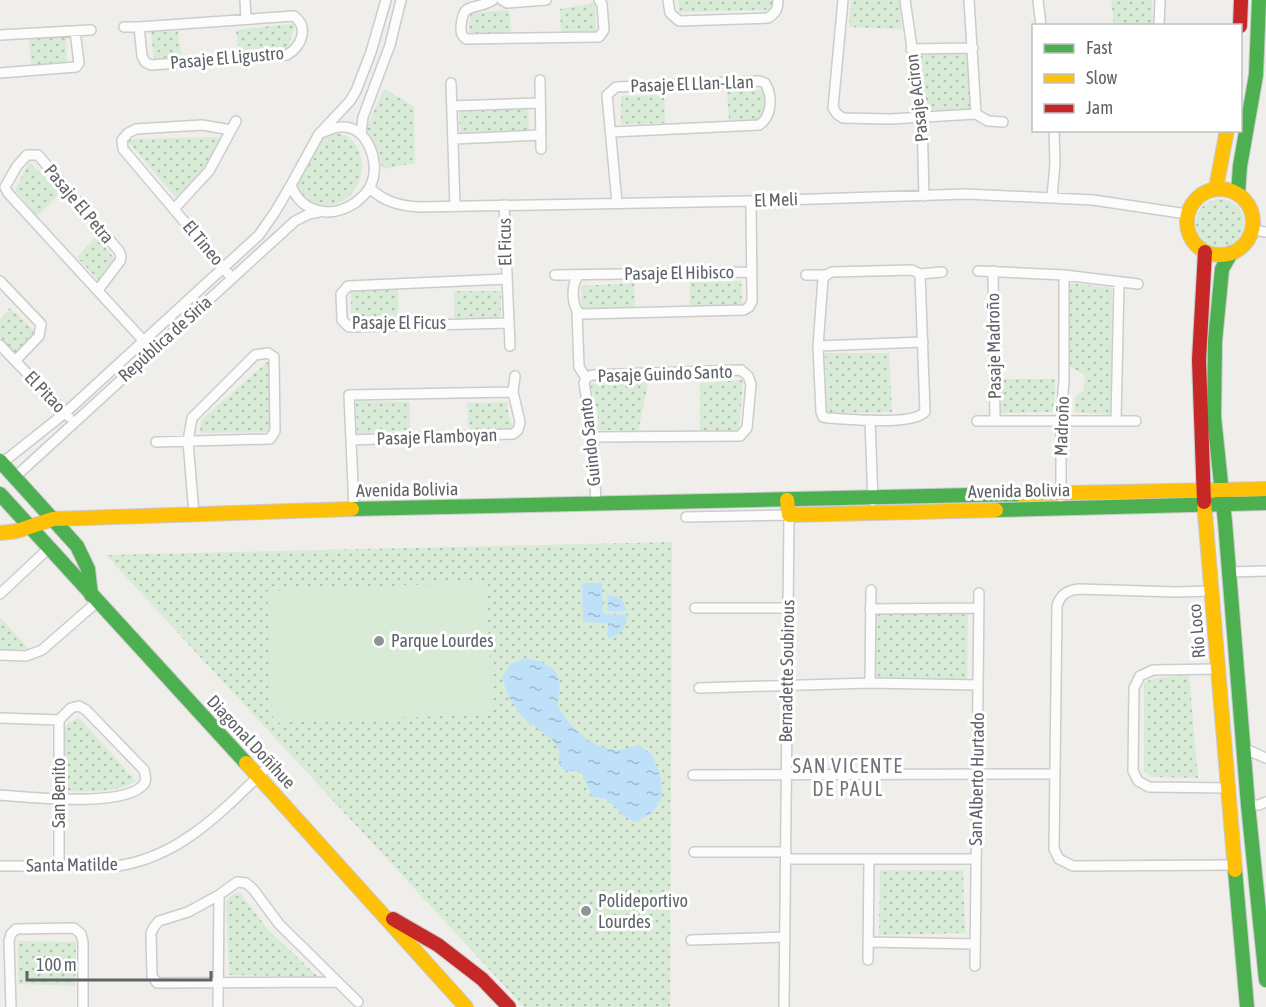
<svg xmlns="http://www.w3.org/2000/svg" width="1266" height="1007" viewBox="0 0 1266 1007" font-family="'Asap Condensed',sans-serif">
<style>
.grass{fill:url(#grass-dots)}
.pitch{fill:#d8ebd6}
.water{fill:url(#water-ripples)}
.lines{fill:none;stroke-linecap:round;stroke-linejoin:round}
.street-casing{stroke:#cbcccc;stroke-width:12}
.fast-casing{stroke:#cacacb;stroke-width:16}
.slow-casing{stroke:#cacacb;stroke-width:16}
.jam-casing{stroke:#cacacb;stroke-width:16}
.street{stroke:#fdfcfc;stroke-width:9}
.fast{stroke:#4caf50;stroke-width:14}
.slow{stroke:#ffc107;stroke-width:14}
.jam{stroke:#c62828;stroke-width:14}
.poi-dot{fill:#919496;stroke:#fff;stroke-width:2}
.labels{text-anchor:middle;stroke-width:6;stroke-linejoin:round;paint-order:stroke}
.street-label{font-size:18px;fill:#5f6368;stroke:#fff}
.poi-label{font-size:18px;fill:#5f6368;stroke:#fff;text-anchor:start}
.neighbourhood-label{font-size:20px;letter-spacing:1.5px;fill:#70757a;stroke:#fff}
</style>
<defs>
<pattern id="grass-dots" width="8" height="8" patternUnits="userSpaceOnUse" patternTransform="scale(1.5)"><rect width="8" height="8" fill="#d8ebd6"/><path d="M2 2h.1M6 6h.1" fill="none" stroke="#b2c2b1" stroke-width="1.8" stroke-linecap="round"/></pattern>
<pattern id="water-ripples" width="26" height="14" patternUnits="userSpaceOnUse" patternTransform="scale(1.5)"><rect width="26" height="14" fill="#bfe0f9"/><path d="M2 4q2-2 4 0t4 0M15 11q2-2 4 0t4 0" fill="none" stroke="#9eb9cd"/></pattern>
</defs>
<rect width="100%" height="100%" fill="#efeeea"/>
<path class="grass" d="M678,0h94v10l-93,2z
M851,0h48l3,29 -53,-2z
M1111,0h41l1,25h-39z
M595,3l1,30h-35l-1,-24z
M509,10l3,26 -44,1 3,-24z
M296,23l-10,30 -47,2 -3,-25z
M178,31l3,25 -27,3 -3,-27z
M66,36l1,28 -36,1 -2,-27z
M970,50l5,59 -50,2 -6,-58z
M384,89l30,17 1,57 -32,6c-6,-15 -7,-27 -17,-40z
M765,90l-1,30h-35l-2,-29z
M664,95l1,28 -44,1v-28z
M528,108l1,22 -69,4 -1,-22z
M334,133c39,3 35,63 1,71 -8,2 -15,3 -23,-1 -5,-4 -14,-11 -14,-18 -1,-9 20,-42 28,-48 1,-1 7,-3 8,-4z
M221,137l-14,33 -31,28 -50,-59z
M29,162l31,31 -23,23 -22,-26z
M1196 223a24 24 0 1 1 48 0a24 24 0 1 1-48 0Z
M96,236l22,27 -19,18 -22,-24z
M741,281l1,23 -52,2v-24z
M634,283l1,26 -53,2 -1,-25z
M1070,283l42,5 -1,127 -37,-3 1,-15 9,-7 1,-15 -16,-9z
M398,289v31l-47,1v-30z
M454,291h47v25l-7,2 -40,1z
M10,308l25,23 -20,22 -15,-16v-17z
M825,353h64l3,59 -65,2z
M267,362l5,2 1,68 -73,1 1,-13z
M649,378l-11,53 -39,-1 -2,-21 -7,-25z
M1000,379h55l-1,33 -55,1z
M743,380l-4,51 -39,-1v-47z
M356,401l54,1v28l-53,4z
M507,402l2,16 6,13 -46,3 -2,-31z
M672,542l-2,465h-146l-418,-452z
M968,613l-1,68 -92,-1 1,-66z
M0,617l29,32 -29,2z
M1189,674l9,104 -46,-1 -8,-6v-88l8,-4z
M78,718l3,2 55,61c-22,13 -47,10 -71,10v-63l3,-5z
M880,870h83l2,63 -86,2z
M235,892l6,2 27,36 50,47 -89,-2 -3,-74z
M18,941l58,1 -1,44 -57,-2z"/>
<path class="pitch" d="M486,582l6,132 -219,9 -6,-132z"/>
<path class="water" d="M602,583l1,31 25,1c-2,13 -7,20 -20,23v-15l-25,-1 -1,-39z
M607,594l14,4 6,13h-19z
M525,658c30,5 40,17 32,47 12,21 32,42 58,45 7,1 16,-3 23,-5l14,9 8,21 2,23 -9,14 -17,10c-21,-6 -19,-25 -44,-25l-9,-22 -4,-4h-14l-7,-9 2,-10 -8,-13 -30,-22 -13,-20 -7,-20 9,-13z"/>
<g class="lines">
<g class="street-casing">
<path id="street" d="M245,0l1,19
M493,0c-20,12 -30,0 -32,27 0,6 0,8 5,12l133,-2 5,-7 -2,-26 -3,-4
M502,0l5,3 39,-3
M668,0l2,13 9,8 89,-3c8,-5 10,-9 10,-18
M843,0l-10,108 4,6 6,4 47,1 86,-5 12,7 15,1
M905,0l17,116 2,80
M969,0l7,114
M1038,0l3,26
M1159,26l1,-26
M124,27h15l155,-11c15,11 8,30 -7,39l-136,10 -6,-3 -3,-6 -3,-29
M0,35l91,-5
M911,49l62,-1
M0,73l76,-6 3,-4 -4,-32
M540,80l1,69
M451,83l4,124
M452,106l88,-3
M231,130l-29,-5 -66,4 -8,4 -6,7 1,9 109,129
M611,132l148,-7c13,-8 14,-29 6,-42l-6,-2 -143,6 -9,8 10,108
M319,134c7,-3 15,-7 22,-7 26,-2 39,35 31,55 -3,10 -10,15 -17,21 -11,7 -22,11 -35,8 -15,-3 -24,-12 -29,-26l28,-51 31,-33 6,-10 15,-39 15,-52
M361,134l2,-17 27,-72 11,-45
M454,139l87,-4
M370,188c14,14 30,18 50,19l331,-6 215,-7 127,6 94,14
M1052,197l3,-33 -1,-34
M504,205l6,141
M174,209l35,-38 27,-50
M1252,230l14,2
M978,271l86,4 74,9
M993,271l2,150
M555,275l196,-3
M579,275c-8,9 -7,26 -2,36l2,56 7,11 -2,5 9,54 3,67
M806,275h20l6,-3 80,-2 8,4 22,-2
M826,275l-3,4 -5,67 3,66 2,5 5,1c20,1 84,8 97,-6l-5,-138
M506,279l-158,7 -7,8 1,26 7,7 160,-4
M0,281l41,43 -2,12 -24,25
M98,290l22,-29 1,-5 -2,-5 -81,-96h-11l-10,11 -12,21 3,6 145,158
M577,311l5,3 162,-4 5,-3 3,-6 -1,-100
M0,345l69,72
M818,346l105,-4
M586,378l6,-3 149,-5 7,6 3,8 -4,44 -7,8 -147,1
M870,420l3,81
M977,421h159
M1116,421l3,-138
M351,440l162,-6 5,-4 2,-8 -7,-30 2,-16
M156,442l114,-3 5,-8 -1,-74 -6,-4 -13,2 -63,63 -4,23 6,73
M2,463l63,-50 194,-178 16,-23 16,-27
M15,477l280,-256 14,-7 10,-2
M1061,497v-78l3,-39v-105
M354,509l-5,-114 164,-3
M686,517l103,-2 -5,492
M1230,572l36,-1
M1211,591l-35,1 -97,-3c-12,1 -19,6 -22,17l-3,243 5,10 14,7 162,-1
M0,594l49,-46
M695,608h93
M870,609l109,-1
M0,655l26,1 16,-6 55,-48
M1218,669l-65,1 -13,6 -6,12 -1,83 5,10 11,6 80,1
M870,683l1,-93
M699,688l171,-5 108,2
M0,718l59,2 12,-12 8,-2 7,4 58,60c1,5 3,10 0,14 -18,24 -115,13 -144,11
M59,720v146
M1243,748l23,10
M693,775l362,-1
M1248,805h11l7,-3
M694,852h92
M786,859h189
M0,866h117c65,-9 108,-58 153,-101
M691,940l94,-3
M868,942l107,2
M868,960l1,-101
M975,966l4,-373
M337,982l-180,1 -5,-7 -1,-43 3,-6 5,-6 29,-9 31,-17 18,-13 9,1 7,6 26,35 79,78
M11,1007l-2,-66 2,-7 5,-5 58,-1 7,6 2,8v65
M218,1007l1,-112"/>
</g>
<g class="fast-casing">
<path id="fast" d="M1238,194l2,-28 16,-91 3,-75
M1231,253l-9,16 -7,72 -1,76 11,105 23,283 18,175
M0,461l77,85 11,23 3,26
M0,494l246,269
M352,509l669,-15
M996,510l270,-7
M1235,870l12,137"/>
</g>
<g class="slow-casing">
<path id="slow" d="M1216,188l11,-58
M1187 222a33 33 0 1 1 66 0a33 33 0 1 1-66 0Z
M1021,494l245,-5
M787,500l2,15 207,-5
M1204,502l31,368
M0,533l17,-2 36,-12 299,-10
M246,763l220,244"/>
</g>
<g class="jam-casing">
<path id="jam" d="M1240,26l1,-26
M1204,502l-5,-142 6,-108
M393,919l45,26 44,34 27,28"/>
</g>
<use href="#street" class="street"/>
<use href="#fast" class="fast"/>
<use href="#slow" class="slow"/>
<use href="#jam" class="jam"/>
</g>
<g class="poi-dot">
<circle cx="379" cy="641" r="6"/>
<circle cx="586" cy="911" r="6"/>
</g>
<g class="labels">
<g class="street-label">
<text transform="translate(227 58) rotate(-5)" y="6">Pasaje El Ligustro</text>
<text transform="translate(692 84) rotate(-2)" y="6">Pasaje El Llan-Llan</text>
<text transform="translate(917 98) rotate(-97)" y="6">Pasaje Aciron</text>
<text transform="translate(776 200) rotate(-2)" y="6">El Meli</text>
<text transform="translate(79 204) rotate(50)" y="6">Pasaje El Petra</text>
<text transform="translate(505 242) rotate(-91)" y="6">El Ficus</text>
<text transform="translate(203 243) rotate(50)" y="6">El Tineo</text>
<text transform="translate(679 273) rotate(-1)" y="6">Pasaje El Hibisco</text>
<text x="399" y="329">Pasaje El Ficus</text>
<text transform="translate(165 339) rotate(-42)" y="6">República de Siria</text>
<text transform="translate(994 346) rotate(-91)" y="6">Pasaje Madroño</text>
<text transform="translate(665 374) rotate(-2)" y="6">Pasaje Guindo Santo</text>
<text transform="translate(45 392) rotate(46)" y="6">El Pitao</text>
<text transform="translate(1062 426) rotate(-88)" y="6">Madroño</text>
<text transform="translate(437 437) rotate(-2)" y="6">Pasaje Flamboyan</text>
<text transform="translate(590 442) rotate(-96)" y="6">Guindo Santo</text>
<text transform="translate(407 490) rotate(-1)" y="6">Avenida Bolivia</text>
<text transform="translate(1019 491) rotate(-1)" y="6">Avenida Bolivia</text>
<text transform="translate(1197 631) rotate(-95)" y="6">Río Loco</text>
<text transform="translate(787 671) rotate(-89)" y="6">Bernadette Soubirous</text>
<text transform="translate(251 742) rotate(47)" y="6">Diagonal Doñihue</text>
<text transform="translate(977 779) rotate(-89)" y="6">San Alberto Hurtado</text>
<text transform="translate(59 793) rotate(-90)" y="6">San Benito</text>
<text transform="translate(72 865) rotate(-1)" y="6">Santa Matilde</text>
</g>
<g class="poi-label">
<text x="391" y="647">Parque Lourdes</text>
<text x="598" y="907">Polideportivo<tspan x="598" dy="21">Lourdes</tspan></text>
</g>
<g class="neighbourhood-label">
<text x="848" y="773">SAN VICENTE<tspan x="848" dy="23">DE PAUL</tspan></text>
</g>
</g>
<rect x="1032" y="24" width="210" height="108" fill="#ffffff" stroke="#bfc1c3" stroke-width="1.5"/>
<rect x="1044" y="44" width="30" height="9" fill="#4caf50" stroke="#bfc1c3" stroke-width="1.5"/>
<text x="1086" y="54" font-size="18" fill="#5f6368">Fast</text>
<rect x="1044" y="74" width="30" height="9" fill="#ffc107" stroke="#bfc1c3" stroke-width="1.5"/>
<text x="1086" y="84" font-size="18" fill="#5f6368">Slow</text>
<rect x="1044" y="104" width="30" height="9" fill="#c62828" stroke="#bfc1c3" stroke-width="1.5"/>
<text x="1086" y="114" font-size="18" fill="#5f6368">Jam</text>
<path d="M27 971v9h184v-9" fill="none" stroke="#5f6368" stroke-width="3"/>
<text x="36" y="971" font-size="18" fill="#5f6368" stroke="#ffffff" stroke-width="4.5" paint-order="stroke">100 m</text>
</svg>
